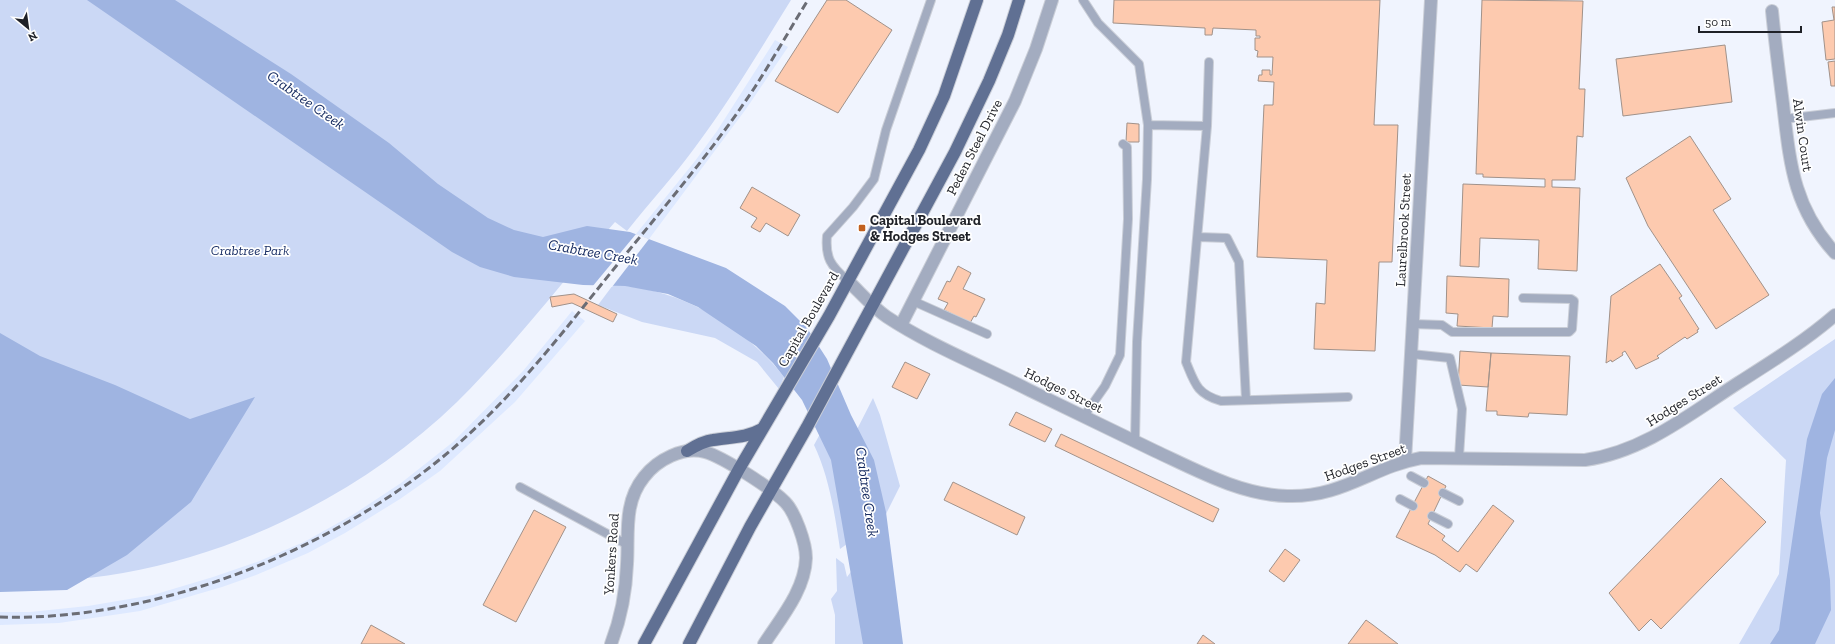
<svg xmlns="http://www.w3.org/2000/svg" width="1835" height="644" viewBox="0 0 1835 644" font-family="'Zilla Slab',serif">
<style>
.built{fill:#dee9ff}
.green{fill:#cbd8f5}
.water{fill:#9fb4e1}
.pier{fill:#f0f4fe}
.building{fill:#fdcaaf;stroke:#a1928a}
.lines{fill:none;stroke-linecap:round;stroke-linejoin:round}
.service-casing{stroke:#caced7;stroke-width:10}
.minor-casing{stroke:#caced7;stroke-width:14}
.tertiary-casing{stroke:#caced7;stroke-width:14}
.primary-casing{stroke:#caced7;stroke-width:14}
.service{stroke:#a3acc0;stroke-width:8}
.minor{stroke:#a3acc0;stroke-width:12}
.tertiary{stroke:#a3acc0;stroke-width:12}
.primary{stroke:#607093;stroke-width:12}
.rail{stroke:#6b6d75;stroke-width:3;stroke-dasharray:8 4;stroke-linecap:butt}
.poi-dot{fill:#c2611f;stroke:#fff;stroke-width:1.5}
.labels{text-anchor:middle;stroke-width:3.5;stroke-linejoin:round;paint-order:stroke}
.street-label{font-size:14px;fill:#1f2127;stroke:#fff}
.poi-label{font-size:14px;font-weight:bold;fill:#1f2127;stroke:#fff;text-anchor:start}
.park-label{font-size:14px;font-style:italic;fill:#1b3066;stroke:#fff}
.water-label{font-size:15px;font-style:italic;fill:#172c61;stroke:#fff}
</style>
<rect width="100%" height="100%" fill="#f0f4fe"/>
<path class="built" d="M775,40l13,7 -42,62 -97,130 -13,-5 59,-73 22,-30z
M572,311l13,10 -70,81 -75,69 -40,28 -55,34 -37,20 -52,22 -34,12 -82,24 -81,12 -59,2v-13h30l58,-6 65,-11 60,-18 44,-15 47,-20 50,-28 47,-31 52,-41 70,-71z"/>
<path class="green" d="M0,0h791c-31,50 -60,99 -95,146 -21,29 -46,56 -69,85l-12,-9c-53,59 -101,124 -158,180 -90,87 -211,149 -334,171 -41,7 -82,9 -123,12z
M613,285c67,3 130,40 171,92l-5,12 -22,-27 -42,-24 -73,-16 -44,-17z
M1835,339v305h-96l40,-70 7,-114 -53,-52z
M873,398l7,17 20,71 -31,62 9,96h-43v-29l-4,-16 6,-8 -1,-33 8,6 3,13 22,-29 -23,-97z
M820,434l13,16 18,91 -11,8c-5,-34 -11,-73 -26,-104z"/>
<path class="water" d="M87,0h88l116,74 98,69 49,41 50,34 26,12 29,7 44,-11 43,6 96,36 59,38 22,22 20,31 24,56 23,45 12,52 17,132h-40l-32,-184 -29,-60 -29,-37 -17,-17 -58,-39 -30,-13 -43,-8 -42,-1 -69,-8 -34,-10 -28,-15z
M0,333l40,23 75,29 75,34 65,-22 -64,105 -64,53 -60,35 -67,2z
M1835,378v52l-8,28 -7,55 10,67 1,30 -16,34h-45l9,-14 28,-191 15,-45z"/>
<path class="pier" d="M636,234l13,5 -37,48h-20z"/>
<path class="building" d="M827,0h19l46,30 -54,83 -63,-32z
M1114,0h266l-6,125h24l-6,137h-13l-4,89 -61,-2 2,-46 9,1 2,-44 -70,-3 7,-152h9l1,-23 -16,-1 1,-6h3v-5h8v5h2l1,-18h-16l1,-6 -3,-1v-12h5v-2h-4v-6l-43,-2 -1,7h-7v-7l-92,-5z
M1482,0l101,1 -4,88h6l-2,48 -6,-1 -2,44h-23v7l28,1 -3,83 -39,-2 1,-29 -59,-2 -1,29 -19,-1 3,-82 82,3v-8l-62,-2v-3h-7z
M1832,7h3v52l-9,1 -4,-38 12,-2z
M1725,45l7,57 -109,14 -7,-57z
M1835,61v25h-4l-3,-24z
M1127,123l12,1v18h-13z
M1690,136l41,63 -18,11 56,85 -53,34 -68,-103 -22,-48z
M752,187l48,28 -12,21 -22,-13 -6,9 -9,-5 6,-9 -17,-10z
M1660,264l22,32 -3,2 20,31 -2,1 1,2 -11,7 -2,-2 -28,19 2,2 -23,11 -11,-18 -3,2 1,2 -11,7 -1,-2 -5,3 5,-67z
M958,266l13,7 -8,16 22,10 -9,18 -2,-1 -4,7 -26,-13 4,-7 -10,-4 9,-18 3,1z
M1447,276l62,3 -1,38 -15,-1 -1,12 -35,-2 1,-12 -12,-1z
M574,294l43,20 -4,8 -41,-19 -20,4 -2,-10z
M1460,351l31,2 -3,34 -30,-2z
M1491,353l79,3 -3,59 -38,-2 -1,4 -31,-2v-4h-11z
M905,362l25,12 -13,25 -25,-12z
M1016,412l36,17 -7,13 -36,-17z
M1061,434l158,75 -6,13 -158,-76z
M1428,476l18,10 -18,38 17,12 -3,4 16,12 35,-47 21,16 -37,51 -11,-8 -6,8 -25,-17 -39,-18z
M1721,478l45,44 -105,107 -10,-10 -12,12 -30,-38z
M953,482l72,35 -8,18 -73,-35z
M534,510l32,17 -50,95 -33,-17z
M1285,549l15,11 -16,22 -15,-11z
M1366,620l7,5 25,19h-50z
M371,625l34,19h-44z
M1203,635l12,9h-18z"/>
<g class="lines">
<g class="service-casing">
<path id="service" d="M1083,0l15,23 41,41 9,61 -1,54 -10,163 -2,99
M1784,119l51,-6
M1148,125l59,1 -21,236c9,22 11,32 35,39l127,-4
M1207,126l2,-64
M1198,237l29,1 12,24 7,138
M847,280c-16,-14 -22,-22 -20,-44l26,-29 21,-28 12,-49 45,-130
M913,301l74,33
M1413,324l29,1 10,7h117l3,-3 2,-28 -3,-2 -48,-1
M1411,354l39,4 12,51 -3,48
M1084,416l21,-30 15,-31 8,-136 -1,-72 -4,-3
M1411,476l13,7
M520,487l108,58
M1443,493l16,8
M1400,499l13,7
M1432,516l16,8"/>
</g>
<g class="minor-casing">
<path id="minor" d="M1772,11c3,31 7,62 11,93 7,59 10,103 52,149
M901,325l114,-224 21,-52 16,-49
M1405,461l26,-461"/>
</g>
<g class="tertiary-casing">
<path id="tertiary" d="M847,280c13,12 25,27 40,37 44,29 95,49 142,73 42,20 84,41 126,61 41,19 86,44 132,45 55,2 85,-29 134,-38l164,2c58,-8 105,-46 153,-77 33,-21 67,-42 97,-68
M611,644c10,-26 15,-52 16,-80 2,-30 -4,-61 17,-87 13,-17 39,-31 61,-25 18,5 66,36 80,50 10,10 21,41 21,56 -1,32 -25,60 -42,86"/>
</g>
<g class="primary-casing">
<path id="primary" d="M687,451c8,-5 17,-10 26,-11 18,-3 33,-2 49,-11
M644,644l95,-175 90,-153 90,-166 25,-54 33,-96
M689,644l61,-117 57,-100 148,-275 34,-71 19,-46 11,-35"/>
</g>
<use href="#service" class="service"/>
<use href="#minor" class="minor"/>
<use href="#tertiary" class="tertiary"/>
<use href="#primary" class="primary"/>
<path class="rail" d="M0,617c162,5 351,-73 469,-183 55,-50 101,-111 148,-169 47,-58 97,-116 138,-178 18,-28 35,-58 53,-87"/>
</g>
<rect class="poi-dot" x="858" y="224" width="8" height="8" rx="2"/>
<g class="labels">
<g class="street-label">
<text transform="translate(1803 135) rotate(82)" y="5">Alwin Court</text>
<text transform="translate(974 147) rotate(-63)" y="5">Peden Steel Drive</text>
<text transform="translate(1403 230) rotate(-87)" y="5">Laurelbrook Street</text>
<text transform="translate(808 319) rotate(-60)" y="5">Capital Boulevard</text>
<text transform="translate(1064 390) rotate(26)" y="5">Hodges Street</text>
<text transform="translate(1684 400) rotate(-32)" y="5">Hodges Street</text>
<text transform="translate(1365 462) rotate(-20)" y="5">Hodges Street</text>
<text transform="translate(611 554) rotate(-86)" y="5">Yonkers Road</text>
</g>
<g class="poi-label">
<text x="870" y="225">Capital Boulevard<tspan x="870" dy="16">&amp; Hodges Street</tspan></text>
</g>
<g class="park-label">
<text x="250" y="255">Crabtree Park</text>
</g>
<g class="water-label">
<text transform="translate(306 100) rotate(35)" y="5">Crabtree Creek</text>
<text transform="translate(593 252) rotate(10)" y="5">Crabtree Creek</text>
<text transform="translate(867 492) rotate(82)" y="5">Crabtree Creek</text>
</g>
</g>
<g transform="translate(28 28) rotate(151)" stroke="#ffffff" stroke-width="3" paint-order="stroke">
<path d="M0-3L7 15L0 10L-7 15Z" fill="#1f2127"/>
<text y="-6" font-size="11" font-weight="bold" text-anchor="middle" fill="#1f2127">N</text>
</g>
<path d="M1699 26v6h102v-6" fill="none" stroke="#1f2127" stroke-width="2"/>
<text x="1705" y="26" font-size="12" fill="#1f2127" stroke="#ffffff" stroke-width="3" paint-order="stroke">50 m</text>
</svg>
